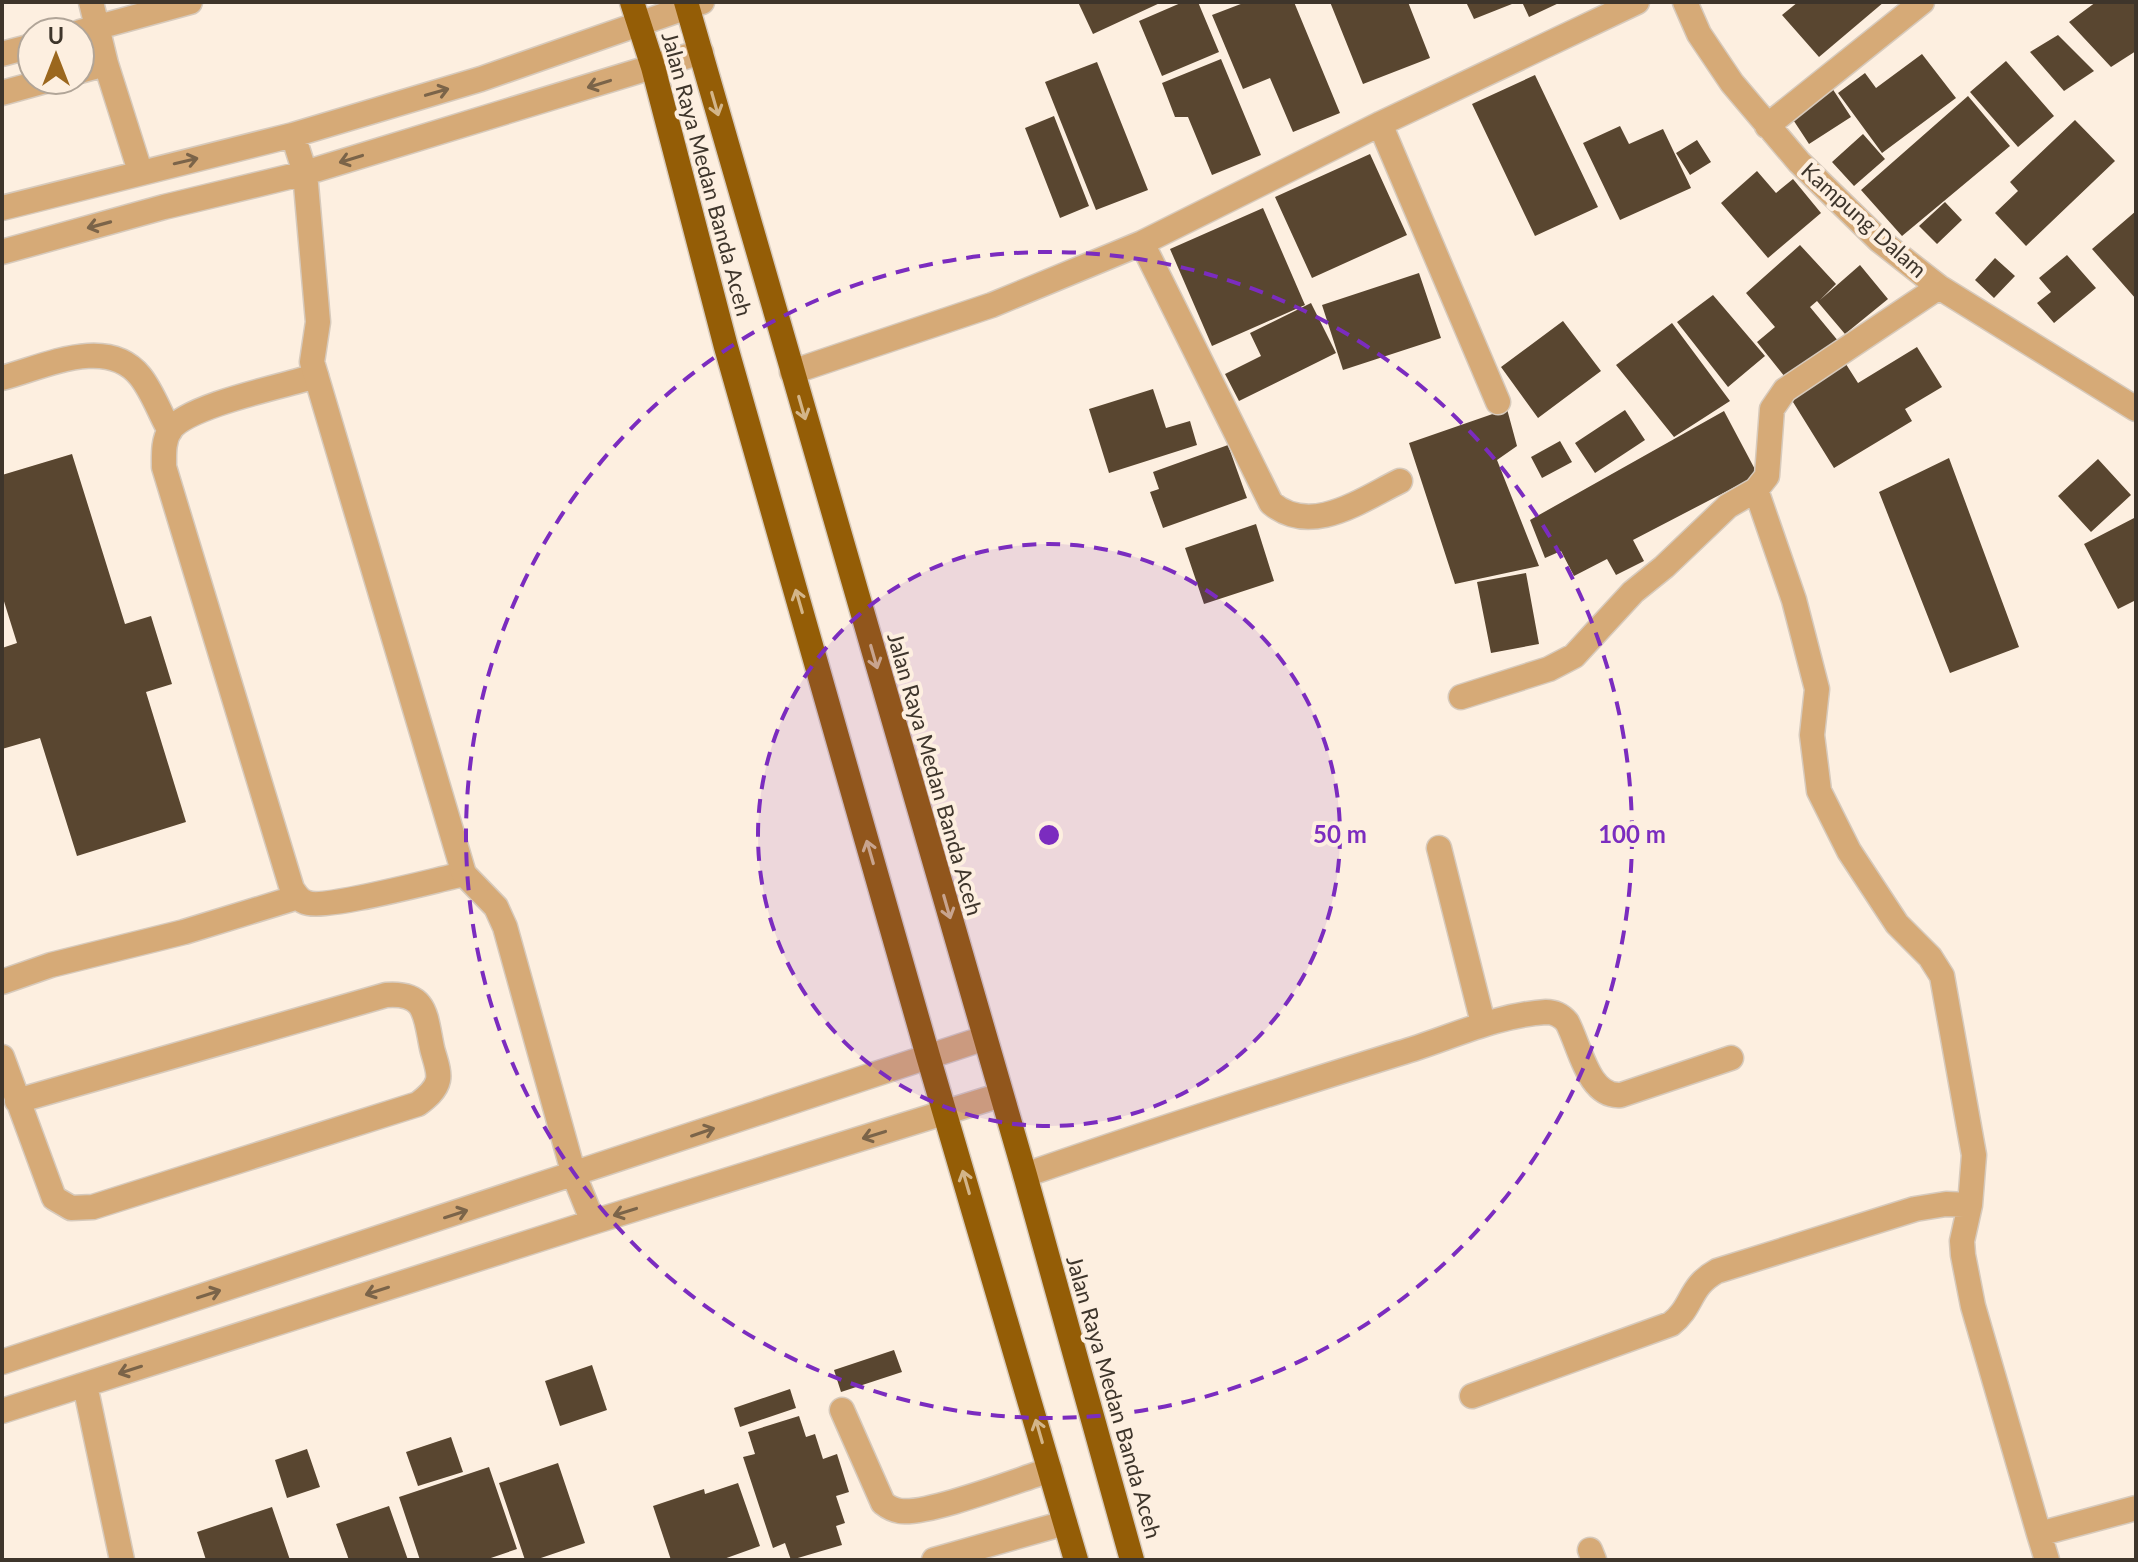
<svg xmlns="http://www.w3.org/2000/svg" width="2138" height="1562" viewBox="0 0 2138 1562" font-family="Lato,sans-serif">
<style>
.building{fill:#594630}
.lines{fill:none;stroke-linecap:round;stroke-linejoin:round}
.lane-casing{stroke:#d7cabc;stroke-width:27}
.street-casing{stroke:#d7cabc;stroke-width:27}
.highway-casing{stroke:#d7cabc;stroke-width:27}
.lane{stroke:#d6aa77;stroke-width:24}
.street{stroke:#d6aa77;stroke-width:24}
.highway{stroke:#945d06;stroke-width:24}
.oneway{stroke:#7b6449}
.oneway2{stroke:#d3b589}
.ring{fill:none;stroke:#7b2cbf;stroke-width:4;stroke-dasharray:14 10}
.labels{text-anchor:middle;stroke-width:8;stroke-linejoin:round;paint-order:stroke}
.street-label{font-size:22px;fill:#3e352b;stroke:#fdefe0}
.centre{fill:#7b2cbf;stroke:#fdefe0;stroke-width:4}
.ring-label{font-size:24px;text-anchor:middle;font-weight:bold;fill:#7b2cbf;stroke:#fdefe0;stroke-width:8;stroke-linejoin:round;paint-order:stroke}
</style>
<rect width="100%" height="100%" fill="#fdefe0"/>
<path class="building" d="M1078,2h84l-69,32z
M1183,2h15l21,50 -57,24 -23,-55z
M1246,2h48l46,111 -47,19 -23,-54 -27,11 -31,-74z
M1330,2h78l22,56 -67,26z
M1466,2h51l-43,17z
M1522,2h39l-32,15z
M1798,2h86l-65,55 -37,-42z
M2096,2h40v49l-25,16 -42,-45z
M2058,35l36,36 -30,20 -34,-39z
M1922,54l34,44 -74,55 -44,-60 27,-20 11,15z
M1221,59l40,96 -49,20 -24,-58h-13l-13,-34z
M2006,61l48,55 -36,31 -48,-55z
M1097,62l51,128 -52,20 -51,-128z
M1535,75l63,132 -63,29 -63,-132z
M1832,88l19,29 -42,27 -19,-29z
M1968,96l42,50 -108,90 -41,-46z
M1054,116l35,90 -29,12 -35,-90z
M2075,120l40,41 -89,85 -31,-33 23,-22 -8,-9z
M1620,126l9,18 34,-15 28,59 -71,32 -37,-77z
M1863,134l22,25 -31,27 -22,-24z
M1697,140l14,22 -21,13 -14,-22z
M1370,154l37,81 -95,43 -37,-81z
M1757,171l19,22 17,-14 28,34 -53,45 -47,-55z
M1945,202l17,18 -25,24 -18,-18z
M1263,208l42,97 -93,41 -42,-97z
M2136,211v88l-44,-50z
M1800,245l36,39 -16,16 40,-35 28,34 -43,35 -28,-33 -7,6 29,35 -50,40 -32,-40 18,-15 -29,-34z
M2067,255l29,33 -42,35 -17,-20 14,-11 -12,-14z
M1995,258l20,18 -21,22 -19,-18z
M1419,273l22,65 -98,32 -21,-65z
M1713,295l52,61 -37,31 -51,-65z
M1311,303l25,50 -97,48 -14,-27 36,-18 -11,-23z
M1563,321l38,50 -63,47 -37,-51z
M1672,323l58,78 -56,36 -58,-72z
M1917,347l25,40 -37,22 7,12 -78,47 -46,-74 56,-33 14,22z
M1153,389l13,39 24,-7 7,24 -88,28 -20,-64z
M1507,409l10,37 -20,14 42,106 -84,18 -46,-141z
M1625,410l20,30 -50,33 -20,-30z
M1724,411l34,64 -125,65 11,21 -28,14 -9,-16 -33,17 -13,-25 -16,7 -15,-38z
M1560,441l12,21 -30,16 -11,-21z
M1228,445l19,53 -84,30 -13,-36 9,-3 -6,-17z
M72,454l53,170 26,-8 21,68 -26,8 40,130 -109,34 -37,-118 -38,11v-101l15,-5 -15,-48v-120z
M1949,458l70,189 -69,26 -71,-181z
M2098,459l33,36 -40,37 -33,-36z
M2136,517v83l-18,9 -34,-65z
M1256,524l18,57 -70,23 -19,-56z
M1526,573l13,71 -48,9 -14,-71z
M894,1350l8,22 -61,20 -7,-22z
M592,1365l15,45 -47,16 -15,-45z
M790,1389l6,19 -56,19 -6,-19z
M799,1416l7,21 9,-3 8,25 14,-5 12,38 -13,4 9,27 -9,3 6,19 -51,15 -6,-17 -12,5 -30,-91 12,-3 -7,-22z
M451,1437l12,35 -45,14 -12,-34z
M307,1449l13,38 -33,11 -12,-38z
M558,1463l27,80 -50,17h-10l-26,-77z
M489,1467l28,82 -32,11h-65l-21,-63z
M738,1483l22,63 -39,14h-50l-18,-54 51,-17 1,5z
M389,1506l19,54h-59l-13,-36z
M272,1507l18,53h-84l-9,-28z"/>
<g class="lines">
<g class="lane-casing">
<path id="lane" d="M316,376c-32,10 -128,29 -146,54 -7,11 -6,25 -6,37l128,422c3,4 7,11 13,13 17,9 134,-23 159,-28
M2,378c42,-11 105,-43 138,-2 13,16 20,38 30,55
M2,982l49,-17 133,-33 114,-35
M2,1057l52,141 17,10 22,-1 325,-103c8,-6 18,-14 20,-24 2,-9 -4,-23 -6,-32 -7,-33 -5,-56 -46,-53l-369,106
M842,1410l41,93c5,4 10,7 17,8 28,4 118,-31 150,-41
M1590,1550l4,10
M934,1560l131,-37"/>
</g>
<g class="street-casing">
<path id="street" d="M91,2l15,62 34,107
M1685,2l14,32 33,49 67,79 80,78 60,47 197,122
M80,32l110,-30
M2,54l30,-8
M80,71l26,-7
M2,93l47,-13
M1380,124l118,278
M1767,126l155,-124
M293,135l12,38 13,149 -6,40 152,512 32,33 9,20 69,248 19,47
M2,208l291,-73 188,-56 221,-77
M1142,243l129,260c40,34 90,-3 129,-22
M2,252l162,-45 141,-34 396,-121
M792,372l200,-67 150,-62 238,-119 257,-122
M1756,490l38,110 23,89 -5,46 7,56 30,60 48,73 33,33 12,19 32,179 -4,50 -8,36 1,14 10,51 66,228 97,-26
M1461,697l88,-28 25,-13 59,-64 31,-25 64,-61 28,-16 11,-14 5,-67 13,-19 154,-103
M1439,848l44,175
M1025,1175c124,-43 249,-83 375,-122 48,-14 95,-38 146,-41 9,0 15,3 21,10 13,24 21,76 54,73l110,-37
M2,1362l983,-324
M85,1385l37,175
M1472,1396l199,-72c23,-18 17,-37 46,-53l198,-62 31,-5 24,1
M2,1411l591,-189 408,-127
M2039,1534l8,26"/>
</g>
<g class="highway-casing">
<path id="highway" d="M632,2l21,65 73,280 202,709 148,504
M686,2l339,1173 107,385"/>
</g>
<use href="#lane" class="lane"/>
<use href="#street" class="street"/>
<use href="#highway" class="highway"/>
</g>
<defs><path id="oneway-shaft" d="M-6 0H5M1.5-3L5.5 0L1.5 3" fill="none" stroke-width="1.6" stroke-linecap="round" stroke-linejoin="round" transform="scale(2)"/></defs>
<g class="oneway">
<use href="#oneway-shaft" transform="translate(599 84) rotate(163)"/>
<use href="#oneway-shaft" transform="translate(437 92) rotate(-16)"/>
<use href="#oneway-shaft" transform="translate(351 159) rotate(163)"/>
<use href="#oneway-shaft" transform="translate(186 161) rotate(-13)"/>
<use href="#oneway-shaft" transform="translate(99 225) rotate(165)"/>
<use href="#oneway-shaft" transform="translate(703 1132) rotate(-19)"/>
<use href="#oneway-shaft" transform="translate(874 1135) rotate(163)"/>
<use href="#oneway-shaft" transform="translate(625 1212) rotate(163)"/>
<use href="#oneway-shaft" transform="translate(456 1214) rotate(-18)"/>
<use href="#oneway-shaft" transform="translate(377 1291) rotate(162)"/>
<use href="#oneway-shaft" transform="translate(209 1294) rotate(-18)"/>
<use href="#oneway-shaft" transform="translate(130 1370) rotate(162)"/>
</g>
<g class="oneway2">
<use href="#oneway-shaft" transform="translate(715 104) rotate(74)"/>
<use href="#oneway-shaft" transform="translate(802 408) rotate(74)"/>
<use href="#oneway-shaft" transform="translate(799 601) rotate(-106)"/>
<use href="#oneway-shaft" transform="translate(874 657) rotate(74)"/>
<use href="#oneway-shaft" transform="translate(870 852) rotate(-106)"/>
<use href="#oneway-shaft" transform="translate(947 907) rotate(74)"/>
<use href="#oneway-shaft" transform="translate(966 1182) rotate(-106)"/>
<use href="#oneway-shaft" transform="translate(1039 1431) rotate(-106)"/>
</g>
<circle cx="1049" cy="835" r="291" fill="#7b2cbf" fill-opacity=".12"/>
<g class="ring">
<circle cx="1049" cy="835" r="291"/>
<circle cx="1049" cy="835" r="583"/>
</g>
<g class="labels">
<g class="street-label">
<text transform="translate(707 174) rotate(75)" y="8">Jalan Raya Medan Banda Aceh</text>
<text transform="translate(1864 220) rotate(42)" y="8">Kampung Dalam</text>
<text transform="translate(935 774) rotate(74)" y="8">Jalan Raya Medan Banda Aceh</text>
<text transform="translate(1114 1397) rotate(74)" y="8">Jalan Raya Medan Banda Aceh</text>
</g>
</g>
<circle cx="1049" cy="835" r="12" class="centre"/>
<g class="ring-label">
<text x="1340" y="843">50 m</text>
<text x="1632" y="843">100 m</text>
</g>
<rect width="2138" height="1562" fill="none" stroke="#3e352b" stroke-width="8"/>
<g transform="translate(56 56)"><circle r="38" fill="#fdefe0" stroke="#b1a598" stroke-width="2"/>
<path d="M0-6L14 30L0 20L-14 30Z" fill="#9b671e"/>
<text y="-12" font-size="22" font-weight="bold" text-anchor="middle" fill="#3e352b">U</text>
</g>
</svg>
